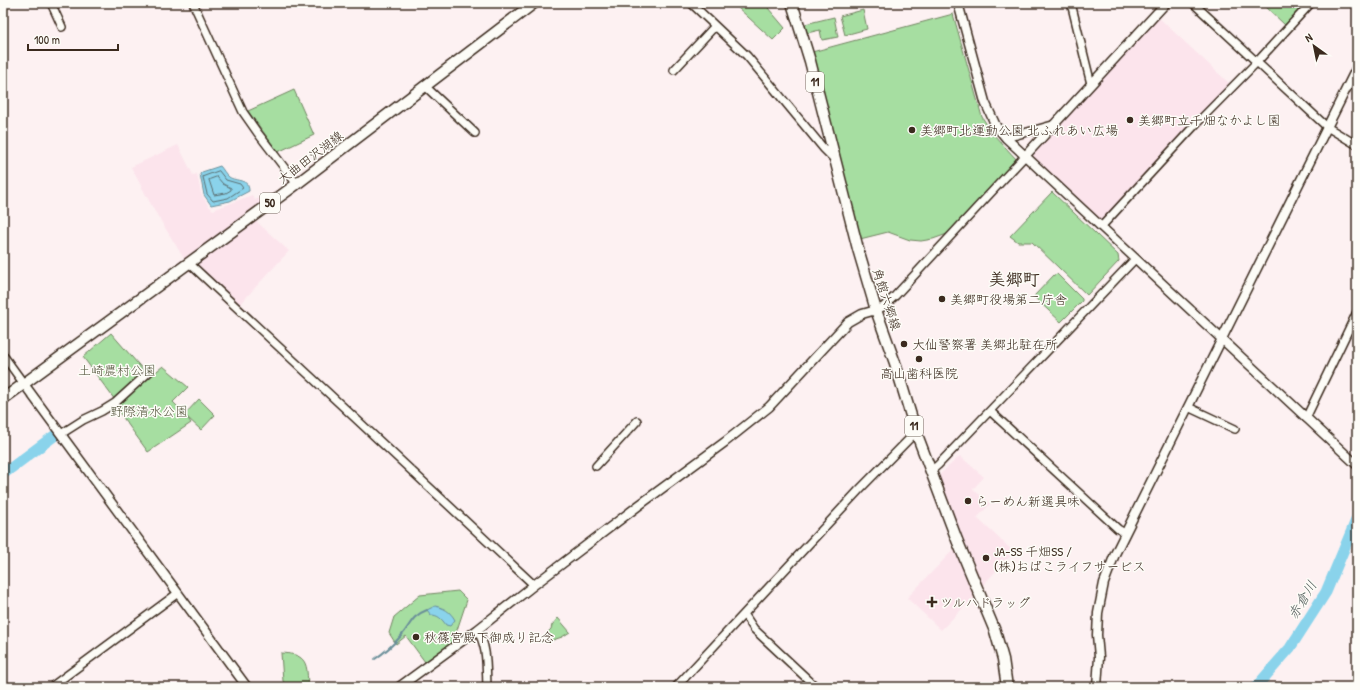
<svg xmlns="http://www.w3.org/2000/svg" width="1360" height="690" viewBox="0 0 1360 690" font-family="'Patrick Hand','Klee One',sans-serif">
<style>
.built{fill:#fce4ec}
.green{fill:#a6dea1;stroke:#708460}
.water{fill:#8ad3eb;stroke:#6a8f99}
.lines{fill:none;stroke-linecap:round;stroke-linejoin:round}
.shore{stroke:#5b6e70;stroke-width:1}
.stream{stroke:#6a8f99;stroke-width:2}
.river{stroke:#8ad3eb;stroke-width:11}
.minor-casing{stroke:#3b2a1e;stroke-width:10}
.tertiary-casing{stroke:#3b2a1e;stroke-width:11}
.primary-casing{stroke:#3b2a1e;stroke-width:13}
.minor{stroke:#fdfcf7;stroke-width:7}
.tertiary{stroke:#fdfcf7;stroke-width:8}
.primary{stroke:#fdfcf7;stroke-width:10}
.poi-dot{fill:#3b2a1e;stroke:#fdfcf7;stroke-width:1.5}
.labels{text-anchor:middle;stroke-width:3;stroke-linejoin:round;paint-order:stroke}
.shield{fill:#fdfcf7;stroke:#75695f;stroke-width:1}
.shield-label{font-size:12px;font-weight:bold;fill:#3b2a1e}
.poi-label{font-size:13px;fill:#3b2a1e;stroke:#fdfcf7;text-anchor:start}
.street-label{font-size:13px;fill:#3b2a1e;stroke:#fdfcf7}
.park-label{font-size:13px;fill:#56573f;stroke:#fdfcf7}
.water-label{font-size:14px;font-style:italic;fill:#535d5c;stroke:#fdfcf7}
.district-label{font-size:17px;font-weight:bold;fill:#3b2a1e;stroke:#fdfcf7}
</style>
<rect width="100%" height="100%" fill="#fdf1f2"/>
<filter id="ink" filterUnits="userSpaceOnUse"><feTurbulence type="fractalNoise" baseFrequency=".025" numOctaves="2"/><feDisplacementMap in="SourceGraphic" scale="8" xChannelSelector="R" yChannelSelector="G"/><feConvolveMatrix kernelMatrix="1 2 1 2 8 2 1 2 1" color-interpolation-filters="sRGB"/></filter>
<g filter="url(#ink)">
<path class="built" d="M1158,17l73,68 -129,138 -74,-67z
M178,145l15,30 4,-1 4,19 7,12 5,5 39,-15 3,5 4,-2 6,6 -80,56 -31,-50 -23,-43z
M256,221l33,30 -49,53 -44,-40z
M960,456l24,21 -11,12 17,15 -13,14 37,34 -32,34 -44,-110z
M955,548l20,48 -34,34 -34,-32z"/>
<path class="green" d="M739,3h37l-8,5 17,20 -12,12 -37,-34z
M1262,3h47l-22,24z
M863,10l4,19 -22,6 -5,-19z
M953,14l29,103 11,17 24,26 -67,73 -17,6 -12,2 -11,-1 -22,-8 -28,7 -48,-187z
M834,17l4,20 -16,3 -2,-10 -13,3 -2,-9z
M294,90l20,45 -36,17 -30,-41z
M1052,192l66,63 1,6 -32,34 -55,-53h-14l-8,-6z
M1057,274l25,25v2l-21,21 -26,-24v-3l19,-20z
M111,333l34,39 -30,28 -32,-43z
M163,366l25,21 -15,15 12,12 14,-15 16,16 -14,15 -14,-13 4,6 -43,29 -32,-44 20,-20z
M458,591l9,9 -14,42 -28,20 -19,-26 -10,8 -7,-11 5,-16 26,-22z
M558,618l12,14 -8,5 -12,4 -2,-9 3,-3 1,-4z
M281,653c27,1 26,11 27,34h-22l-3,-6z"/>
<path class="water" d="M220,166c3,3 5,8 9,11 7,5 20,1 20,14l-19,10 -19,4 -7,-10 -4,-21 2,-2z
M435,606c9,2 15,5 20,14l-5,6 -4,-1c-4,-6 -8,-10 -15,-10l-4,-5z"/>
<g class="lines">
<path class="shore" d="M219,171l7,9 14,4 3,4 -15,10 -15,3 -6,-7 -4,-17z
M217,177l6,7 8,4v2l-5,3 -12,2 -5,-15z"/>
<path class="stream" d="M375,659c10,-7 18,-14 26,-23 10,-11 10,-20 26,-26"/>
<path class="river" d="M3,474l51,-38
M1256,687l34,-39 36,-56 31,-74"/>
<g class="minor-casing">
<path id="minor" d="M51,3l11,24
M193,3l50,109 14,20 39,51
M691,3l56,53 77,93 11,11
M1071,3l20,81
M1193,3l134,124 30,18
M674,70l41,-44
M425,86l50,47
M1006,138l50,-14
M1101,227l95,-103 61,-62 54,-59
M189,263l345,322
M876,310l7,-3 12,-11 130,-140
M3,355l21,29
M1188,407l47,22
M990,411l128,118 7,4
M1306,418l51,-106
M61,434l22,-14 19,-9 13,-8 34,-31
M596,466l41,-45
M931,471l7,-6 197,-206
M744,614l10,15 62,58
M477,630c11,17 9,37 10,57
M51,687l127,-94
M676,687l183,-197 57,-58"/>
</g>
<g class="tertiary-casing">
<path id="tertiary" d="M958,3l27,99 11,24 10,12 351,327
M1025,156l141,-153
M24,384l223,303
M399,687l78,-57 57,-45 104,-79 87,-64 44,-35 79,-85 14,-8 14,-4
M1097,687l2,-30 -2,-22 1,-22 6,-30 11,-29 242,-487"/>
</g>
<g class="primary-casing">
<path id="primary" d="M792,3l18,58 48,188 18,61 19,53 21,69 41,108 38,91 8,28 4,28
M3,399l291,-213 240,-183"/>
</g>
<use href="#minor" class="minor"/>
<use href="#tertiary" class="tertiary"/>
<use href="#primary" class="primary"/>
</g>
</g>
<g class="poi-dot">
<circle cx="1130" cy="120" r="4"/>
<circle cx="912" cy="130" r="4"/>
<circle cx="942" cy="299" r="4"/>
<circle cx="904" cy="344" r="4"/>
<circle cx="919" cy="359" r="4"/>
<circle cx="968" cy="501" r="4"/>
<circle cx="986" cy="558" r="4"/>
<path d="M930 596h4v4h4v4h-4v4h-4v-4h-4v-4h4z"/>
<circle cx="416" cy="637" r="4"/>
</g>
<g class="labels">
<g class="shield">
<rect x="806" y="72" width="18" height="20" rx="3"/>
<rect x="260" y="193" width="20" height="20" rx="3"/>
<rect x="905" y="416" width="18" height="20" rx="3"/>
</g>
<g class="shield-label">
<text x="815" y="86">11</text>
<text x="270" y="207">50</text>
<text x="914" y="430">11</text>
</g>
<g class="poi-label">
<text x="1138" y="125">美郷町立千畑なかよし園</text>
<text x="920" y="135">美郷町北運動公園 北ふれあい広場</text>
<text x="950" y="304">美郷町役場第二庁舎</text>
<text x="912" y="349">大仙警察署 美郷北駐在所</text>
<text x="919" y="378" text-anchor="middle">高山歯科医院</text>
<text x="976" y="506">らーめん新選具味</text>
<text x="994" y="556">JA-SS 千畑SS /<tspan x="994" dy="15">(株)おばこライフサービス</tspan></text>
<text x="940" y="607">ツルハドラッグ</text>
<text x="424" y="642">秋篠宮殿下御成り記念</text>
</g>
<g class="street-label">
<text transform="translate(310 157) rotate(-37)" y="5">大曲田沢湖線</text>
<text transform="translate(887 299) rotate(72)" y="5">角館六郷線</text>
</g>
<g class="park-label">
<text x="117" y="375">土崎農村公園</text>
<text x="149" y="416">野際清水公園</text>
</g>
<g class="water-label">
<text transform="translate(1302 600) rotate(-59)" y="5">赤倉川</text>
</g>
<g class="district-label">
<text x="1014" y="285">美郷町</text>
</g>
</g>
<rect width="1360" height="690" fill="none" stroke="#fdfcf7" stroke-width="16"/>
<rect x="8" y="8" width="1344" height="674" fill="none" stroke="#3b2a1e" stroke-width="1.5" filter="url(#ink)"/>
<g transform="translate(1314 46) rotate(327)" stroke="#fdfcf7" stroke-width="3" paint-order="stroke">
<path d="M0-3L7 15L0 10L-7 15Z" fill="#3b2a1e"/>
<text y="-6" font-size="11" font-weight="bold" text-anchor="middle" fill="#3b2a1e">N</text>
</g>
<path d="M28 44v6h90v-6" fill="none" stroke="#3b2a1e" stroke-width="2"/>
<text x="34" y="44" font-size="12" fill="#3b2a1e" stroke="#fdfcf7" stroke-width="3" paint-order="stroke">100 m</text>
</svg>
